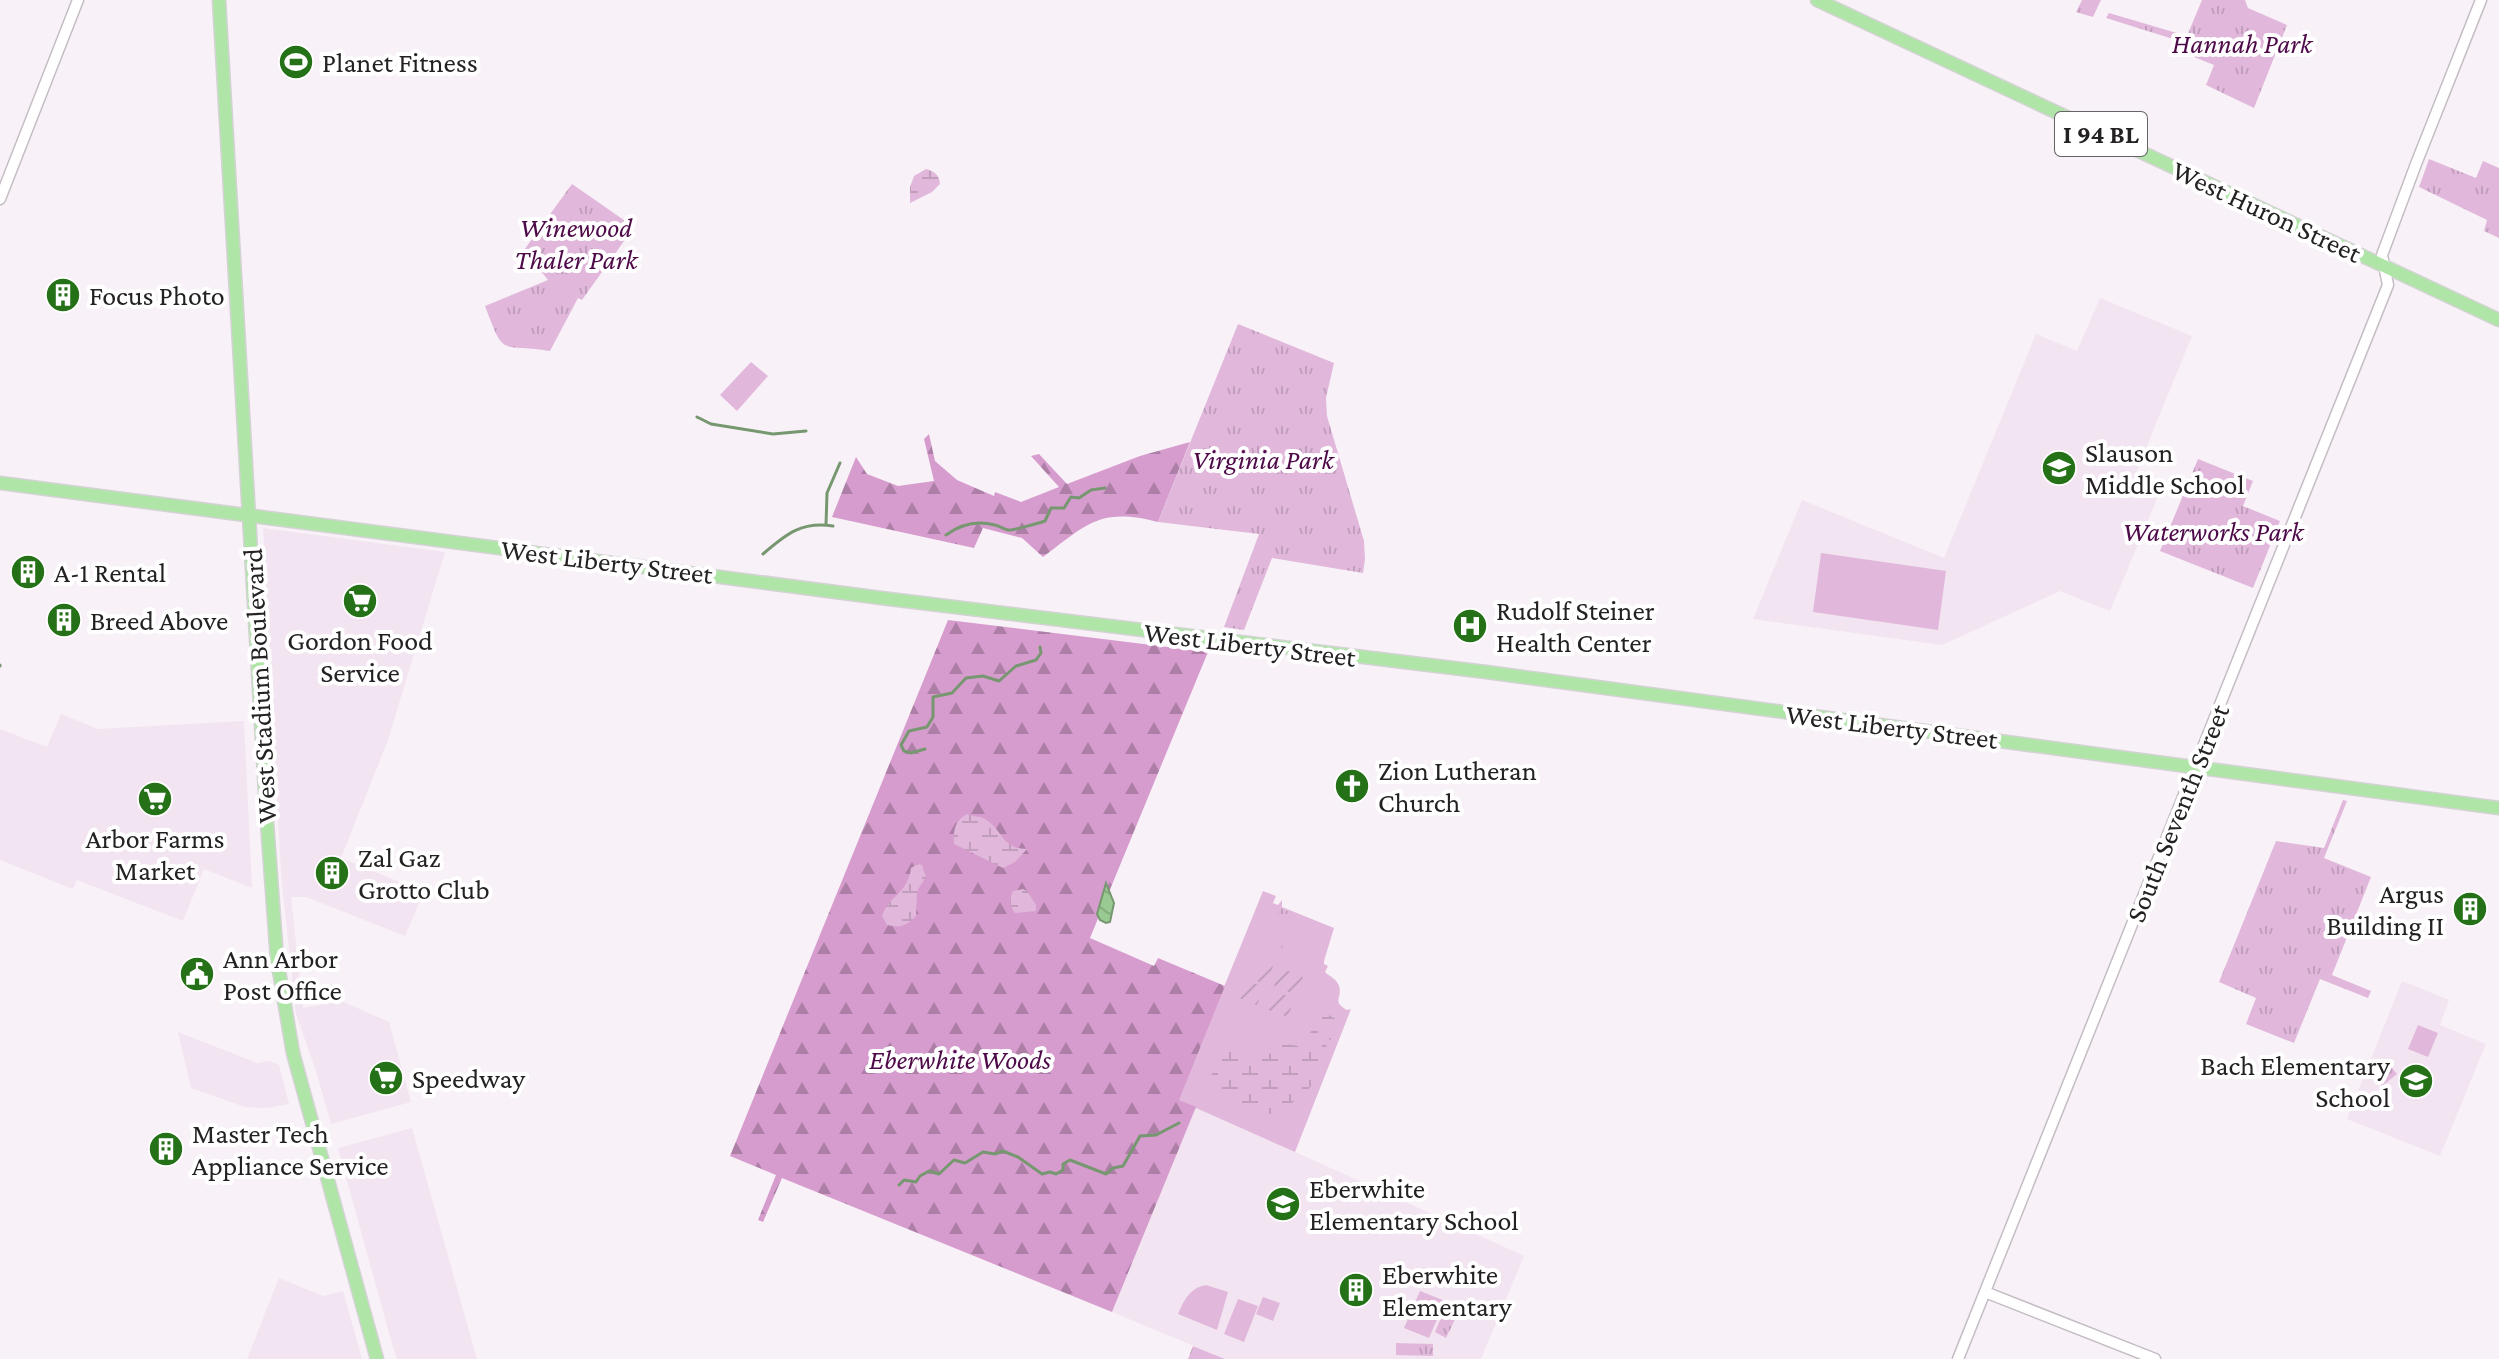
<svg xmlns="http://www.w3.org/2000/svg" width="2499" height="1359" viewBox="0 0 2499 1359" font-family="'Crimson Pro',serif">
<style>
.built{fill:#f2e4f0}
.grass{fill:#e1b8db}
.forest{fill:url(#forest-firs)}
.wetland{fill:url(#wetland-marsh)}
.park{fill:url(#park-tufts)}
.garden{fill:url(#garden-furrows)}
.water{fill:url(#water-waves);stroke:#769770;stroke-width:2}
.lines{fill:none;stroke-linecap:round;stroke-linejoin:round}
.stream{stroke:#769770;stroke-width:3}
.minor-casing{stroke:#c5bdc4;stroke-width:13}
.major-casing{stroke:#d3d3d3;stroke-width:15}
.minor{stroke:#fff;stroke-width:10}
.major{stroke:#b0e5a8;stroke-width:12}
.labels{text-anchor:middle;stroke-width:8;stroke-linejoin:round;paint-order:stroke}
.shield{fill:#fff;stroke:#666465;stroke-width:2}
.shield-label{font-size:26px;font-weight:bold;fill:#242123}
.park-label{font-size:28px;font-style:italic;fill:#4e0949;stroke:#fff}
.poi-label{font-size:28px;fill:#242123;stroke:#fff;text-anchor:start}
.street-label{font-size:28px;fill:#242123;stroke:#fff}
</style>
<defs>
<pattern id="forest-firs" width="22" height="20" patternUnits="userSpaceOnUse" patternTransform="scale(2)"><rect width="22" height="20" fill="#d69cce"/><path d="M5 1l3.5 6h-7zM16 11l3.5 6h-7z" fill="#ad7fa7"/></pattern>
<pattern id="wetland-marsh" width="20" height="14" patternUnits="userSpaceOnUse" patternTransform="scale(2)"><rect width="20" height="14" fill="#e1b8db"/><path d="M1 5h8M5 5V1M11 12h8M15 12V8" fill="none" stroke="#c19ebc"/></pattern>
<pattern id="park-tufts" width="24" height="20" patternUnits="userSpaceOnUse" patternTransform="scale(2)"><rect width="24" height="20" fill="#e1b8db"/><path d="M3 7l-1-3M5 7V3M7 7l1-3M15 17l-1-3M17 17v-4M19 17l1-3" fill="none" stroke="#c19ebc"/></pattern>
<pattern id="garden-furrows" width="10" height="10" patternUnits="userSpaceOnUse" patternTransform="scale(2)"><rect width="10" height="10" fill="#e1b8db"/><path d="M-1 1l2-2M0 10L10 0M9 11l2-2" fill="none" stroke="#c19ebc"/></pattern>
<pattern id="water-waves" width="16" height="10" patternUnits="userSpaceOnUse" patternTransform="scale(2)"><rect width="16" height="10" fill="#99ca91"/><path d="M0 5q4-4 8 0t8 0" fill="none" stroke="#84ad7d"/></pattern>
</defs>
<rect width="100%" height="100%" fill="#f9f1f8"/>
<path class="built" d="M2100,298l92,38 -57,139 27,12 -52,124 -50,-20 -118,54 -189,-26 49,-119 142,58 92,-224 41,17z
M263,528l182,24 -57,188 -47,118 83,34 -19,44 -99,-39h-15l12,111 39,-7 47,21 22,80 -80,22 -15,-53 -20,-57 -15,-140z
M61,714l37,15 146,-8 8,167 -48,-19 -21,52 -106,-41 -4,9 -73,-29v-131l47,18z
M2402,981l47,19 -9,25 46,19 -46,112 -93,-37z
M178,1032l79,31 13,-2 9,4 10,39 -22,4 -22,-1 -54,-19z
M1196,1107l328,149 -43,103h-256l-113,-47z
M412,1128l65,231h-80l-5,-15 -54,-196z
M279,1278l44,18 20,-5 19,68h-115z"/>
<path class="grass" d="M751,362l17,14 -31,35 -17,-16z
M1821,553l125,18 -8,59 -125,-18z
M1263,891l13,5 -3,7 5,2 4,-5v7l52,21 -10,33v3l4,2 -3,6c4,4 12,7 14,14 4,12 -8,15 8,24l4,-1 -56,143 -117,-52z
M2418,1025l20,8 -10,24 -20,-8z
M1206,1285l22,7 -11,38 -39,-16c6,-14 12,-26 28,-29z
M1420,1291l25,10 -16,37 -25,-10z
M1263,1297l17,6 -7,18 -17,-7z
M1238,1299l20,7 -14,36 -20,-8z"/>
<path class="forest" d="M929,434l6,27 22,19 37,16 1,-4 26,10 38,-15 -28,-31 8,-2 28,30 73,-28 50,-14 -32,80c-58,-15 -71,2 -115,35l-21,-19 -39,-10 -9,20 -142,-31 24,-60 11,17 31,12 36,-5 -10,-42z
M948,620l260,32 -118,286 64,28 4,-8 67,28 -46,114 17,7 -84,205 -330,-134 -19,44 -5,-2 18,-45 -46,-19z"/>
<path class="wetland" d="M926,169c9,3 13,5 14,15l-8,8 -22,11v-16l4,-11z
M967,814c4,2 9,2 13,3 22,7 19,32 47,32l-12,13 -12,6 -49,-24c-1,-14 1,-23 13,-30z
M918,864l4,1 4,12 -9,14 -1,25c-10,10 -15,12 -29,9l-5,-9c7,-20 26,-23 29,-48z
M1023,889l4,2 9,14v6l-21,2c-6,-8 -6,-14 -2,-22z
M1329,1015l8,5 -2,16 -8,6c-5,39 -22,58 -57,72 -10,-4 -16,-2 -26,-3 -14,-2 -25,-10 -35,-18 2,-18 4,-33 18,-45l20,1 23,5 9,-11 19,3 8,-7 15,-23z"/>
<path class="park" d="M2082,0h19l-8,17 -17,-5z
M2202,0h43l3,8 39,17 -33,83 -48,-23 8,-20 -25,-10v-11l-83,-26 3,-5 78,23z
M2429,159l47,19 7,-17 16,7v70l-15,-7 3,-11 -68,-33z
M572,184l62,43 -52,73 -4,-2 -28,53c-51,-8 -45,8 -65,-45l63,-26 -24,-30z
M1238,324l96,39 -8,35 1,18 37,125 1,18 -2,14 -91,-15 -28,72 -20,-3 35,-93 -101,-12z
M2198,459l55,22 -10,25 37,15 -27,67 -93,-37z
M2343,800l4,1 -23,57 47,19 -39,98 39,16 -3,7 -48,-19 -26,64 -48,-19 10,-26 -37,-16 57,-141 48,7z
M1280,908l12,5 -10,35 -13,-5z
M2387,1062l10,12 -15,12 -9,-12z
M1446,1306l13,5 -13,27 -11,-6z
M1396,1343l37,1v12l-37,-1z
M1193,1346l32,13h-37z"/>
<path class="garden" d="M1262,961l11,5 -7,18 -12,-4z
M1281,968l22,9 -7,18 -22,-9z
M1246,980l18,7 -7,18 -18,-7z
M1273,990l21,9 -6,18 -22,-8z"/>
<path class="water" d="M1106,883l8,20 -4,19 -4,1 -6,-3 -3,-6z"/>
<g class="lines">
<path class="stream" d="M697,417l14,7 62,10 33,-3
M826,525l1,-32 13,-30
M946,535c15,-11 30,-15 49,-10 5,1 8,4 13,5 3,1 31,-7 37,-9l6,-13h13l7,-11 8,1 12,-8 14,-2
M763,554c23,-20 39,-33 70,-28
M0,665v1
M925,749l-14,4 -7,-2 -3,-6 8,-14 18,-4 6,-10v-20l19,-4 14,-15 17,-2 16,5 17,-15 20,-6 5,-7 -1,-6
M899,1185l5,-5 12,2 4,-6 9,-5 10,3 15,-14 11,3 18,-11 12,2 8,-3 15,6 24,17 8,-2 6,2 7,-4v-6l7,-4 36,14 7,-6 10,-2 17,-30 16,-1 23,-12"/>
<g class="minor-casing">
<path id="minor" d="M0,199l78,-199
M1985,1292l170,67
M1958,1359l430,-1074 -6,-30 34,-91 65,-164"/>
</g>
<g class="major-casing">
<path id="major" d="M219,0l47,809 11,150 16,94 84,306
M1817,0l682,320
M0,483l889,116 597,73 1013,136"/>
</g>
<use href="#minor" class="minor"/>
<use href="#major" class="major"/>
</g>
<defs>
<g id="stadium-disc" transform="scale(1.8)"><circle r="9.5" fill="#247117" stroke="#fff"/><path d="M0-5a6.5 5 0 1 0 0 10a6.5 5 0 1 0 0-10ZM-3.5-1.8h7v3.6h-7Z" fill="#fff"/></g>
<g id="building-disc" transform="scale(1.8)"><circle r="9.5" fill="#247117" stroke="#fff"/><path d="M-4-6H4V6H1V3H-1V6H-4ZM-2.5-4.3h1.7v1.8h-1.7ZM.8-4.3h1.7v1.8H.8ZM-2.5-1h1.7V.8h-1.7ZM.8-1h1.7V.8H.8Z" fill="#fff"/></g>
<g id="school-disc" transform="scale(1.8)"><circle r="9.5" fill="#247117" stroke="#fff"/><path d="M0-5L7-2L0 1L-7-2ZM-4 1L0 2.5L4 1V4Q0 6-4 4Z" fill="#fff"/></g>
<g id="supermarket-disc" transform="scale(1.8)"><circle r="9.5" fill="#247117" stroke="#fff"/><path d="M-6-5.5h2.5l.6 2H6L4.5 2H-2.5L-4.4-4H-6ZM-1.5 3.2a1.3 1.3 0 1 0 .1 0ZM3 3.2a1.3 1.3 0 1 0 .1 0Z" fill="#fff"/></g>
<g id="hospital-disc" transform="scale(1.8)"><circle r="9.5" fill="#247117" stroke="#fff"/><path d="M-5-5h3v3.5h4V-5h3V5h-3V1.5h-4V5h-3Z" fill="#fff"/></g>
<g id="church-disc" transform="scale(1.8)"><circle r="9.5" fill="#247117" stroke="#fff"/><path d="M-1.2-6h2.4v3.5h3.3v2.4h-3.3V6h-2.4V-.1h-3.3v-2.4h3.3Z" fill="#fff"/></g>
<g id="civic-disc" transform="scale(1.8)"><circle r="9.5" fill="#247117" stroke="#fff"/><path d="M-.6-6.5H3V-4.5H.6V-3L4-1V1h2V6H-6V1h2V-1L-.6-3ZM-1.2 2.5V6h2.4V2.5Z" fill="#fff"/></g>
</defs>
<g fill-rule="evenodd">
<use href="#stadium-disc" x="296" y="62"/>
<use href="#building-disc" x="63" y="295"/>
<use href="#school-disc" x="2059" y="468"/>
<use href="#building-disc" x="28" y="572"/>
<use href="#supermarket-disc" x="360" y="601"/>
<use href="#building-disc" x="64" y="620"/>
<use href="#hospital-disc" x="1470" y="626"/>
<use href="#church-disc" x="1352" y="786"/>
<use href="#supermarket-disc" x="155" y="799"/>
<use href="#building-disc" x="332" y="873"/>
<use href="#building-disc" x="2470" y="909"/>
<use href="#civic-disc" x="197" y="974"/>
<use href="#supermarket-disc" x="386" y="1078"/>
<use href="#school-disc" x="2416" y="1081"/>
<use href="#building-disc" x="166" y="1149"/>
<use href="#school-disc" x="1283" y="1204"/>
<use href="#building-disc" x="1356" y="1290"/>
</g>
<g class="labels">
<rect class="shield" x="2055" y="112" width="92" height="44" rx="6"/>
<g class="shield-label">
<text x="2101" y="143">I 94 BL</text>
</g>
<g class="park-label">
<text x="2242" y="53">Hannah Park</text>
<text x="576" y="237">Winewood<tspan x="576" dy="32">Thaler Park</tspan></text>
<text x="1263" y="469">Virginia Park</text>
<text x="2213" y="541">Waterworks Park</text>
<text x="960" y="1069">Eberwhite Woods</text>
</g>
<g class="poi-label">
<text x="322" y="72">Planet Fitness</text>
<text x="89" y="305">Focus Photo</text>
<text x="2085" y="462">Slauson<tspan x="2085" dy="32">Middle School</tspan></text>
<text x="54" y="582">A-1 Rental</text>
<text x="1496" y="620">Rudolf Steiner<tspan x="1496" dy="32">Health Center</tspan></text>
<text x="90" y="630">Breed Above</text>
<text x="360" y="650" text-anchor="middle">Gordon Food<tspan x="360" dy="32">Service</tspan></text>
<text x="1378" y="780">Zion Lutheran<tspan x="1378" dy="32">Church</tspan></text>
<text x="155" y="848" text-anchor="middle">Arbor Farms<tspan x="155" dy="32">Market</tspan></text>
<text x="358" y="867">Zal Gaz<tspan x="358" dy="32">Grotto Club</tspan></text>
<text x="2444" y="903" text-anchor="end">Argus<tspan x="2444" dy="32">Building II</tspan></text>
<text x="223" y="968">Ann Arbor<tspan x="223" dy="32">Post Office</tspan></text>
<text x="2390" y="1075" text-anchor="end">Bach Elementary<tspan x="2390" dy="32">School</tspan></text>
<text x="412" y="1088">Speedway</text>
<text x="192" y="1143">Master Tech<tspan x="192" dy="32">Appliance Service</tspan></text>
<text x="1309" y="1198">Eberwhite<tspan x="1309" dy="32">Elementary School</tspan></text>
<text x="1382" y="1284">Eberwhite<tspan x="1382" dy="32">Elementary</tspan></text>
</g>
<g class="street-label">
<text transform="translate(2267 211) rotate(25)" y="10">West Huron Street</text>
<text transform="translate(607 561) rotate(7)" y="10">West Liberty Street</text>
<text transform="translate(1250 644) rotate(7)" y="10">West Liberty Street</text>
<text transform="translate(259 686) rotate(-93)" y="10">West Stadium Boulevard</text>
<text transform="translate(1892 726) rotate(7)" y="10">West Liberty Street</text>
<text transform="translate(2177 813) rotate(-68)" y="10">South Seventh Street</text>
</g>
</g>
</svg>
